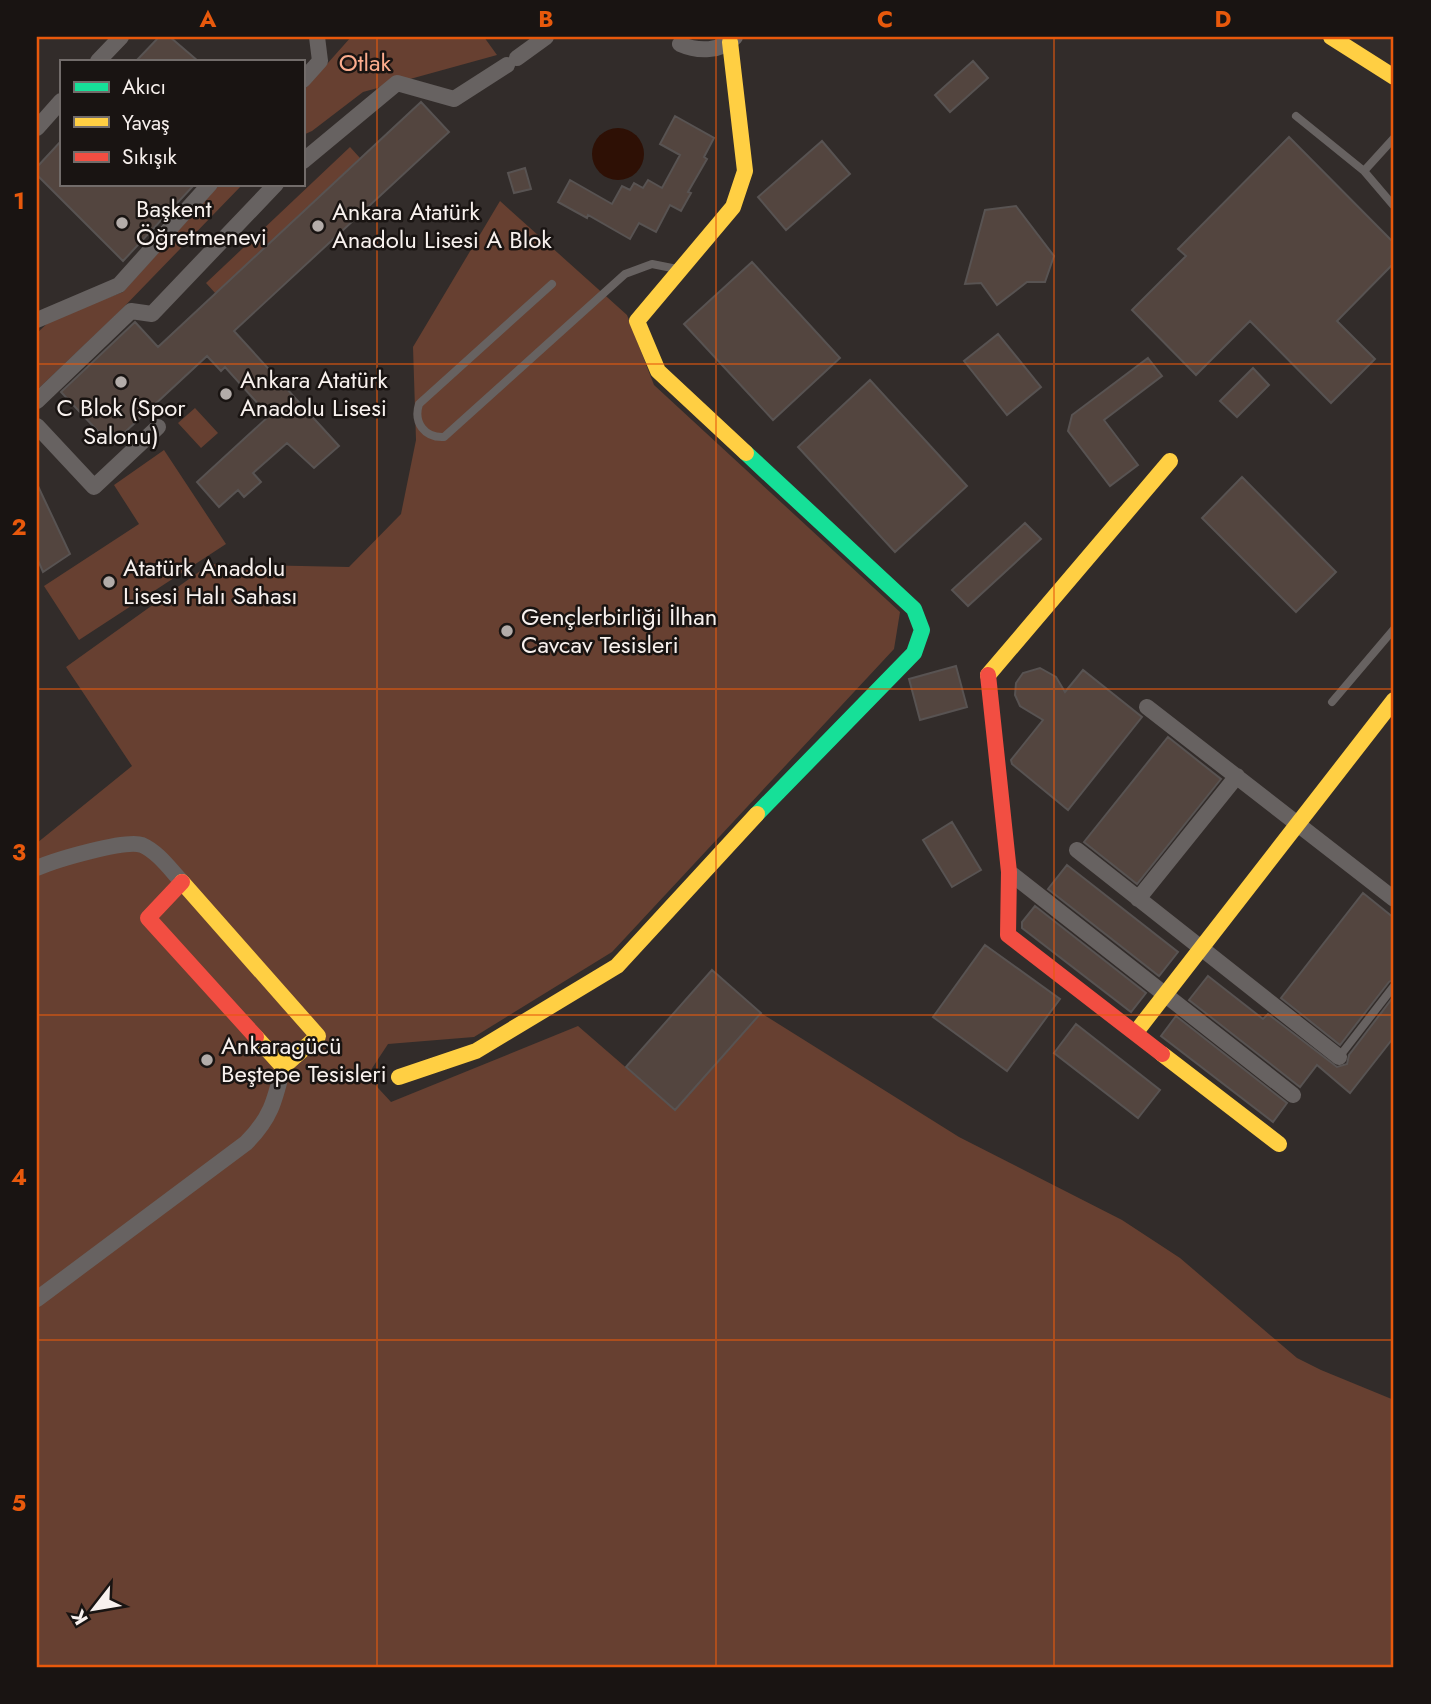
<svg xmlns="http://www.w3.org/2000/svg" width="1431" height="1704" viewBox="0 0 1431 1704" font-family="Jost,sans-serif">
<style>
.green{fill:#674031}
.water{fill:#2e1005}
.building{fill:#53453f;stroke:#585352;stroke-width:2}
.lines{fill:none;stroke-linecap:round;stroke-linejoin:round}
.lane{stroke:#676261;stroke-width:8}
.street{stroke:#676261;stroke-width:16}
.fast{stroke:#16e098;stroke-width:16}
.slow{stroke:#ffcf43;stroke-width:16}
.jam{stroke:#f24e42;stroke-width:16}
.grid{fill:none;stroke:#e8590c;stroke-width:2;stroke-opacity:0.55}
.poi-dot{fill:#b3aca9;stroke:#191412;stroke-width:2.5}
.labels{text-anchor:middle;stroke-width:5;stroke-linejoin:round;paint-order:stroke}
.park-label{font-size:24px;fill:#fbac8d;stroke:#191412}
.poi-label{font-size:24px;fill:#f8f1ee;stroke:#191412;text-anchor:start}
.neatline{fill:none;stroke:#e8590c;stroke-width:2.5}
.grid-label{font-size:23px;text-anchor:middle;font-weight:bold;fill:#e8590c}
</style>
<rect width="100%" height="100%" fill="#322c2a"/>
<path class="green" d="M351,37h133l13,18 -134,37 -51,39 -9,4v-44z
M350,147l10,11 -144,136 -10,-11z
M220,184h23l-125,129 -81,77v-57l15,-14 71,-27z
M500,201l127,114 27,70 246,227 -6,37 -282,303 -138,85 -86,7 -21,32 24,26 187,-76 97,84 86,-97 198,124 163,83 58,38 117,100 24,12 73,30v267h-1357v-824l95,-77 -66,-99 144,-103 139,3 52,-53 15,-74 -3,-93z
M195,408l23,25 -17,15 -23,-25z
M164,450l62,94 -147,96 -35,-54 95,-62 -25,-39z"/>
<path class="water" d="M592 154a26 26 0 1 1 52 0a26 26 0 1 1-52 0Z"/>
<path class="building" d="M159,37h11l28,24h-62z
M973,61l15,17 -38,34 -15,-17z
M421,102l28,30 -215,199 105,115 -25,22 -27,-25 -34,30 8,9 -17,15 -6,-7 -19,17 -22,-25 72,-66 -44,-49 -4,4 -14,-15 -96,89 -50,-53 74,-70 23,25z
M675,116l39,22 -10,19 3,2 -19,33 3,1 -10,18 -11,-6 -14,27 -17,-9 -9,16 -42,-24 -1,3 -29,-16 12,-22 42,24 10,-18 8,4 4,-7 9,5 5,-8 14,8 18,-33 -20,-11z
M1289,137l105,106v20l-57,58 38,38 -44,44 -81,-82 -54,54 -64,-65 54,-54 -8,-7z
M61,141v43h134l-72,77 -86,-86v-8z
M822,141l28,33 -64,56 -28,-33z
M525,168l6,21 -17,4 -6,-20z
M1016,206l38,50 -9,26h-18l-30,23 -16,-22 -16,1 20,-74z
M752,262l88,96 -67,62 -89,-96z
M998,334l43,53 -34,28 -43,-54z
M1148,358l14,18 -58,44 34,45 -28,21 -42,-55 4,-16z
M1253,368l16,17 -32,32 -17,-16z
M870,380l97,106 -72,66 -97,-105z
M1242,477l94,95 -40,40 -94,-94z
M37,484l33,70 -27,18 -6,-14z
M1025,523l16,16 -73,67 -16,-16z
M956,666l11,41 -47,13 -11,-41z
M1040,668l16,9 9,15 18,-22 59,47 -74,93 -56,-46 -1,-4 32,-40 -23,-14 -5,-11 1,-12 7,-10z
M1168,737l53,42 -84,105 -53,-42z
M952,822l29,48 -29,17 -29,-47z
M1067,865l111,87 -19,24 -111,-87z
M1363,893l31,25v61l-5,3 -49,63 -59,-47z
M1035,906l111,87 -15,19 -109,-84v-6z
M985,945l75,54 -53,72 -74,-54z
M712,970l49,43 -86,97 -49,-43z
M1208,976l55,43 5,-5 69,53 10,-3 2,-9 45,-59v41l-44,56 -33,-28 -17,22 -111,-87z
M1176,1016l111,87 -14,19 -112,-86z
M1076,1024l84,66 -22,28 -84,-65z"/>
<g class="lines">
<path class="lane" d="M1296,116l68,55 29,34
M1364,171l30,-33
M552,284l-133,120c-6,19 6,34 25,33l181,-163 27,-10 25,5
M1332,702l62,-73
M1339,1057l55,-71"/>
<path class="street" d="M680,44c18,8 41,8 55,-7
M517,58l29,-21
M98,61l23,-24
M303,80l17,-19 -3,-24
M37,128l24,-27
M303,161l94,-78 57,16 53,-34
M37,320l82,-35 91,-101
M37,401l94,-90 21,3 124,-130
M37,426l57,61 64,-60
M1147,707l247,192
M1077,850l262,207
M37,868c18,-8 89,-29 105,-23 16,7 28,24 40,37
M1009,872l284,223
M1138,899l99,-123
M37,1299l209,-156c25,-25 29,-43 37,-76"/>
<path class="fast" d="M746,453l168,156 8,21 -8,23 -157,161"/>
<path class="slow" d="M1331,37l63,40
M730,42l15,129 -12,36 -96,114 21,50 88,82
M988,675l182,-214
M182,882l136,154 -35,31 -27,-30
M1136,1032l258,-332
M1162,1054l117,90
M399,1077l77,-26 141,-85 140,-152"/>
<path class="jam" d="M988,675l21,197 -1,63 154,119
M182,882l-34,36 108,119"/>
</g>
<path class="grid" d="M377,37v1630M716,37v1630M1054,37v1630M37,364h1357M37,689h1357M37,1015h1357M37,1340h1357"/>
<g class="poi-dot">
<circle cx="122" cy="223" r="7"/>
<circle cx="318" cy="226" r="7"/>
<circle cx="121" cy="382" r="7"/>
<circle cx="226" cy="394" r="7"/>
<circle cx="109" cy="582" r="7"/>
<circle cx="507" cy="631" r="7"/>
<circle cx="207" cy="1060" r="7"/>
</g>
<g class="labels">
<g class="park-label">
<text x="365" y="71">Otlak</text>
</g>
<g class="poi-label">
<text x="136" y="217">Başkent<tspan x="136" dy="28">Öğretmenevi</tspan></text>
<text x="332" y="220">Ankara Atatürk<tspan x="332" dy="28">Anadolu Lisesi A Blok</tspan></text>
<text x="240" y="388">Ankara Atatürk<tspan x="240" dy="28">Anadolu Lisesi</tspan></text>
<text x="121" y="416" text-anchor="middle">C Blok (Spor<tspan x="121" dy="28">Salonu)</tspan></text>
<text x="123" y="576">Atatürk Anadolu<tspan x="123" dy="28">Lisesi Halı Sahası</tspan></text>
<text x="521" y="625">Gençlerbirliği İlhan<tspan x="521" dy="28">Cavcav Tesisleri</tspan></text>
<text x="221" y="1054">Ankaragücü<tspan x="221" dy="28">Beştepe Tesisleri</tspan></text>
</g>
</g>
<rect width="1431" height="1704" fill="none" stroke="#191412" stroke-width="77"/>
<rect x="60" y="60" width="245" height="126" fill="#191412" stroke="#726c6a" stroke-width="2"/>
<rect x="74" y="82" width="35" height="10" fill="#16e098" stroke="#726c6a" stroke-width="2"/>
<text x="122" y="94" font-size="21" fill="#f8f1ee">Akıcı</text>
<rect x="74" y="117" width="35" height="10" fill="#ffcf43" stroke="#726c6a" stroke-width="2"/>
<text x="122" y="130" font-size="21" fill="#f8f1ee">Yavaş</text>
<rect x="74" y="152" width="35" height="10" fill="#f24e42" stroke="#726c6a" stroke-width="2"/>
<text x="122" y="164" font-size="21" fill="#f8f1ee">Sıkışık</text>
<g transform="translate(94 1609) rotate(239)" stroke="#191412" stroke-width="5" paint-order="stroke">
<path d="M0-5L12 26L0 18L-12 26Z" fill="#f8f1ee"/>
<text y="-10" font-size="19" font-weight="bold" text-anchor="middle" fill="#f8f1ee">K</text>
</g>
<rect x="38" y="38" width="1354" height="1628" class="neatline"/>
<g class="grid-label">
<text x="208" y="27">A</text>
<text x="546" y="27">B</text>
<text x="885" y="27">C</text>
<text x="1223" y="27">D</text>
<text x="19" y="209">1</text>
<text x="19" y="535">2</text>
<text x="19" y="860">3</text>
<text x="19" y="1185">4</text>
<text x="19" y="1511">5</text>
</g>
</svg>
